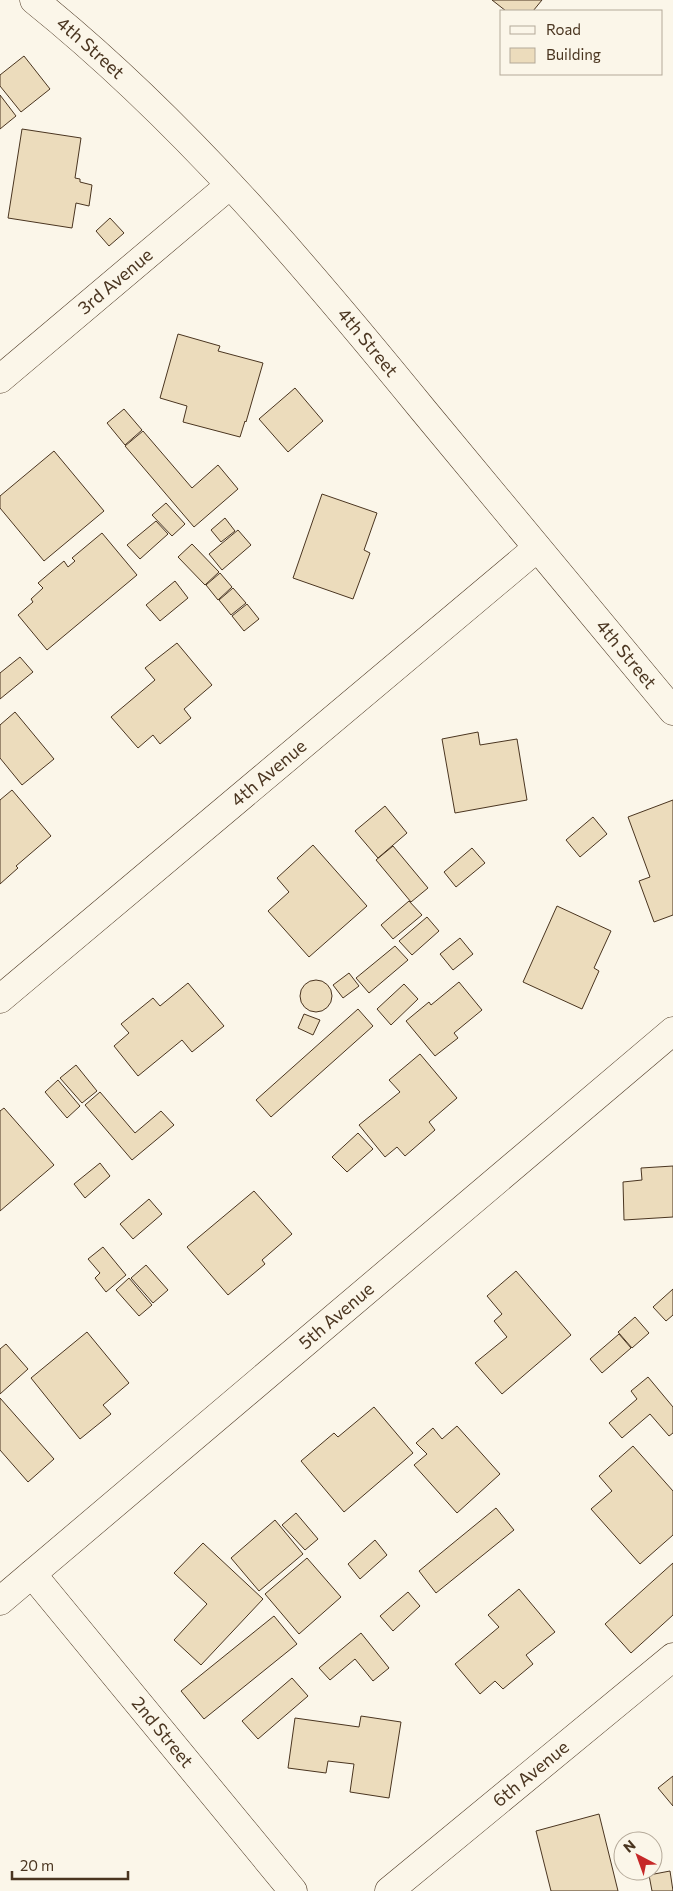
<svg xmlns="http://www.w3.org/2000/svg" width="673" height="1891" viewBox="0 0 673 1891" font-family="Commissioner,sans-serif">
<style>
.building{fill:#ecdcbc;stroke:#4a3520}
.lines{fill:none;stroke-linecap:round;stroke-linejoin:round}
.street-casing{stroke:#4a3520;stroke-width:29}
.street{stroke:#fbf6e9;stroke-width:28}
.labels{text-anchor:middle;stroke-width:4;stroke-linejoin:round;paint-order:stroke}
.street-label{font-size:18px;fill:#4a3520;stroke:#fbf6e9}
</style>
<rect width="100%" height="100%" fill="#fbf6e9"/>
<path class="building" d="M492,0h50l-9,11h-27z
M24,56l26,33 -29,23 -21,-26v-11z
M0,95l16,21 -16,13z
M22,129l59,9 -6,40 5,1v3l12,3 -3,21 -13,-3 -4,25 -64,-10z
M110,218l14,15 -15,13 -13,-15z
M178,334l42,12 -2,5 45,12 -17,59 -1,-1 -5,16 -57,-15 4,-16 -27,-8z
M295,388l28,33 -35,31 -29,-33z
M124,409l18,21 -17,15 -18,-22z
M143,431l49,57 26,-23 20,24 -44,38 -69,-81z
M54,451l50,60 -60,50 -44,-53v-12z
M322,494l55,19 -13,37 6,3 -17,46 -60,-21z
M166,503l19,21 -13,12 -20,-21z
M225,518l10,13 -14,11 -10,-12z
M156,521l12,13 -28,25 -13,-14z
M238,530l13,15 -29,25 -13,-16z
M102,533l35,42 -90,75 -29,-35 15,-13 -2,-3 12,-11 -5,-5 26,-22 4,6 7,-6 -3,-3z
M192,544l27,28 -14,13 -27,-28z
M220,573l12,14 -14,13 -12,-15z
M175,581l13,17 -28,23 -14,-16z
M233,588l13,15 -15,12 -12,-15z
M247,604l12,15 -15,12 -12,-15z
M177,643l35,42 -28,24 7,9 -31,26 -7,-9 -15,13 -27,-31 44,-37 -10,-12z
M20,657l13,15 -33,27v-26z
M15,712l39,47 -32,26 -22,-27v-33z
M478,732l2,13 37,-6 10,61 -72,13 -13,-74z
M12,790l39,46 -35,30 2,2 -18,16v-84z
M673,800v115l-19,7 -15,-41 11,-4 -22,-60z
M385,806l22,27 -29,25 -23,-27z
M593,817l14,17 -27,23 -14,-17z
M313,845l54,61 -58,51 -41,-46 21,-19 -12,-14z
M393,846l35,42 -17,14 -35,-42z
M472,848l13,15 -29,24 -12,-15z
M409,901l13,14 -29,24 -12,-14z
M557,906l54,25 -17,37 5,3 -17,38 -59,-27z
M427,917l12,14 -27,24 -13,-14z
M460,938l13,16 -20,16 -13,-16z
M395,946l13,14 -39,33 -13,-15z
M349,973l10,13 -16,12 -10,-13z
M300 996a16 16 0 1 1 32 0a16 16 0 1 1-32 0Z
M459,982l23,28 -28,23 4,5 -23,18 -29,-35 23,-19 2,3z
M188,983l36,43 -32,26 -10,-12 -44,36 -24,-30 15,-13 -8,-9 32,-26 7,8z
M404,984l14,15 -27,26 -14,-16z
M358,1009l15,17 -102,91 -15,-17z
M304,1014l16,6 -7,15 -15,-7z
M420,1054l37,44 -28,24 6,8 -30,26 -8,-9 -12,10 -26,-32 41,-33 -11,-12z
M76,1065l21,26 -15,12 -22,-25z
M58,1080l22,26 -13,12 -22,-26z
M100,1092l35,41 26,-22 13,14 -42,35 -47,-55z
M4,1108l50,57 -54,46v-100z
M358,1133l15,16 -26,23 -15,-15z
M100,1163l10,13 -25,22 -11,-14z
M673,1166v51l-49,3 -1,-38 19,-2 -1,-12z
M254,1191l38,43 -30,26 3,4 -37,31 -41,-48z
M149,1199l13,15 -29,25 -13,-15z
M103,1247l23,28 -20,17 -11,-14 5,-5 -12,-14z
M146,1265l22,25 -15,13 -22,-25z
M516,1271l55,64 -69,59 -27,-31 32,-26 -13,-16 8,-7 -15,-18z
M129,1278l23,27 -13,11 -23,-26z
M673,1289v26l-7,6 -13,-14z
M635,1317l14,16 -17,15 -14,-16z
M87,1332l42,51 -26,22 8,9 -31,25 -49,-61z
M619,1334l12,14 -29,25 -12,-14z
M6,1344l22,25 -28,25v-45z
M648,1377l25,30v26l-4,3 -19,-22 -28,24 -13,-15 28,-24 -6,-8z
M0,1398l54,61 -26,23 -28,-32z
M374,1407l39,46 -69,59 -43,-51 33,-28 4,4z
M457,1426l43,48 -43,39 -43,-48 13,-11 -11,-11 17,-15 9,11z
M633,1446l40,45v44l-33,29 -49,-55 21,-18 -13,-15z
M496,1508l18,22 -78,63 -17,-22z
M296,1513l22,26 -13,11 -23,-25z
M275,1520l28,34 -44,37 -28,-33z
M375,1540l12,15 -27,24 -12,-15z
M203,1543l60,56 -62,66 -27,-25 33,-36 -33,-31z
M307,1558l34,39 -42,37 -34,-40z
M673,1563v52l-42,38 -26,-29z
M519,1589l36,43 -29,23 7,9 -30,25 -8,-8 -15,13 -25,-30 44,-37 -11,-12z
M408,1592l12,14 -27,25 -13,-15z
M274,1616l23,28 -93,75 -23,-28z
M361,1633l28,35 -16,13 -18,-22 -25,21 -11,-12z
M292,1678l16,18 -50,43 -16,-18z
M361,1716l40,6 -12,76 -39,-6 4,-28 -26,-3 -2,12 -38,-5 7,-50 64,9z
M673,1776v30l-15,-18z
M599,1814l19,77h-67l-15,-60z
M670,1871l3,20h-21l-3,-16z"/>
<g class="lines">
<g class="street-casing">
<g id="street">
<path id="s1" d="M34,0c148,119 270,264 390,411 83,100 166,200 249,300"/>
<path id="s2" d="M0,379l230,-194"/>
<path id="s3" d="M0,999l537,-451"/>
<path id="s4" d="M32,1574l261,317"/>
<path id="s5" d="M0,1601l673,-570"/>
<path id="s6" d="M389,1891l284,-234"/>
</g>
</g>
<use href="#street" class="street"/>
</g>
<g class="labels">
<g class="street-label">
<text dy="6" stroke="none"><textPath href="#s1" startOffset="74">4th Street</textPath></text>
<text dy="6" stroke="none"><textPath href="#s2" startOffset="151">3rd Avenue</textPath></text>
<text dy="6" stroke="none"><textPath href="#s1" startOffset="479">4th Street</textPath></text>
<text dy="6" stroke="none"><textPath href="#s1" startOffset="884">4th Street</textPath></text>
<text dy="6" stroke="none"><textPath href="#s3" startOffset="351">4th Avenue</textPath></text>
<text dy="6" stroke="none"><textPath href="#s5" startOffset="441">5th Avenue</textPath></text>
<text dy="6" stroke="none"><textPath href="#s4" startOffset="205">2nd Street</textPath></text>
<text dy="6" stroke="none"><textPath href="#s6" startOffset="184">6th Avenue</textPath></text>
</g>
</g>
<rect x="500" y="10" width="162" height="65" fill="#fbf6e9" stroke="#b4a999"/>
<rect x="510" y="26" width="25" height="8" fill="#fbf6e9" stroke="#b4a999"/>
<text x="546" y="35" font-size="15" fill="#4a3520">Road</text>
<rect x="510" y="48" width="25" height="15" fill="#ecdcbc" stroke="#b4a999"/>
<text x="546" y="60" font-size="15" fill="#4a3520">Building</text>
<g transform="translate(638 1856) rotate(319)"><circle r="24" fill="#fbf6e9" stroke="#b4a999"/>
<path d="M0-4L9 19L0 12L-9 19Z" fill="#c62828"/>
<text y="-8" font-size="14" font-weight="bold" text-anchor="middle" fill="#4a3520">N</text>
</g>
<path d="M12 1871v8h116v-8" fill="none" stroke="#4a3520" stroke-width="2.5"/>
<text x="20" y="1871" font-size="15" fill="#4a3520" stroke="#fbf6e9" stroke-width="4" paint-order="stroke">20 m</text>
</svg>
